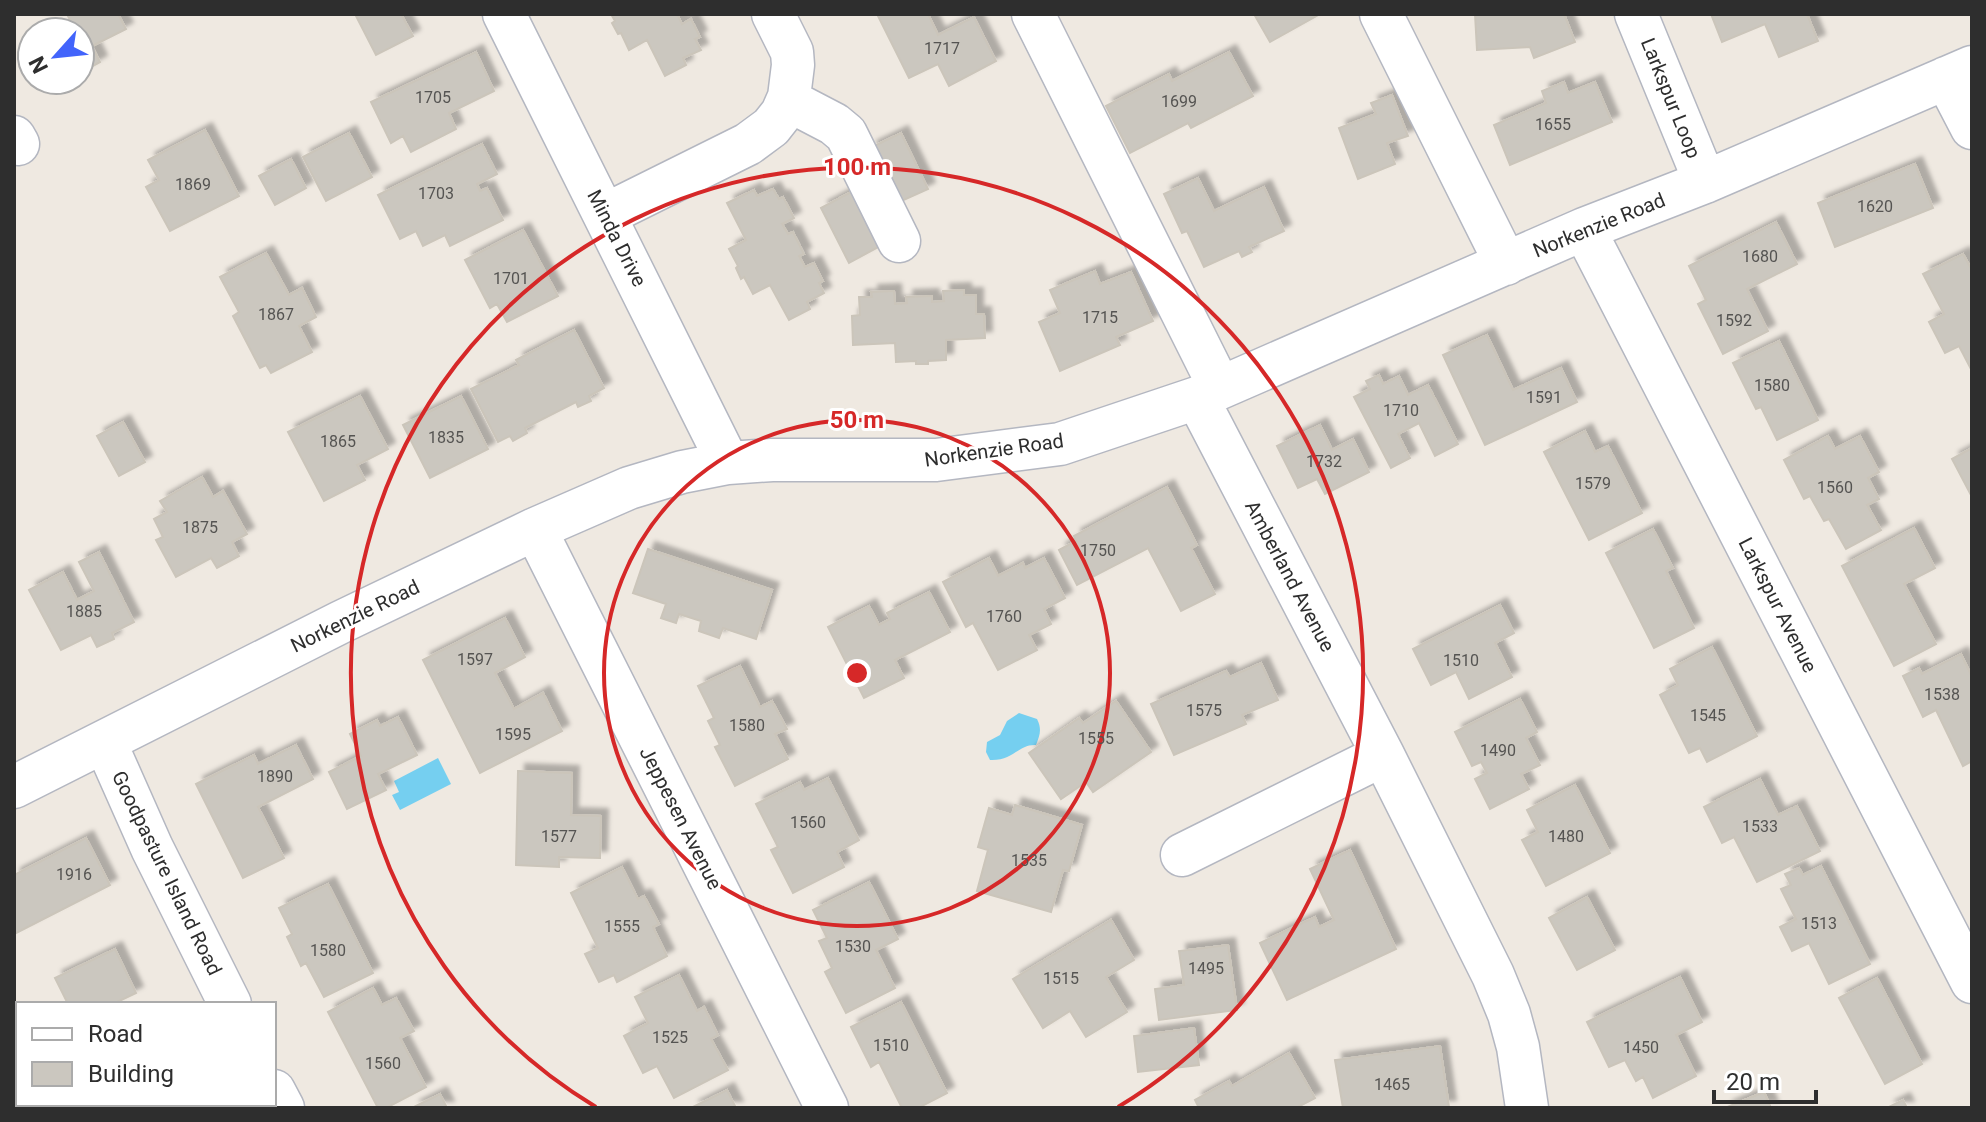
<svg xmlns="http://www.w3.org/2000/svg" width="1986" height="1122" viewBox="0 0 1986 1122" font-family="Roboto,sans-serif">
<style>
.water{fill:#75cff0}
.building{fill:#cbc7bf;stroke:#cbc5ba;stroke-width:2;filter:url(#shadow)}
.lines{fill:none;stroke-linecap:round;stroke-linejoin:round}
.minor-casing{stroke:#b4b7c1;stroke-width:45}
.minor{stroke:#fff;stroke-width:42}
.ring{fill:none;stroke:#d62828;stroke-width:4}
.labels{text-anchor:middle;stroke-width:6;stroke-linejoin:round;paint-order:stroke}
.number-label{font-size:16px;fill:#555452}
.street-label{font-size:20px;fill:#2e2e2e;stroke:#fff}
.centre{fill:#d62828;stroke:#fff;stroke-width:4}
.ring-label{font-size:24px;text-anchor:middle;font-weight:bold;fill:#d62828;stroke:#fff;stroke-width:6;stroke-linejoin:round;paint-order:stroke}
</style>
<defs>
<filter id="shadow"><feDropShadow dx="7" dy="-7" stdDeviation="2" flood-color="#0004"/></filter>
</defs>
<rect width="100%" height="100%" fill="#efe9e1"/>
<path class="water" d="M1019,713l18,6c5,10 3,16 -1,26 -18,-1 -22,16 -46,15l-4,-8 1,-10 13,-7 7,-14z
M438,758l13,26 -51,26 -8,-15 7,-3 -5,-11z"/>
<path class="building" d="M67,14h51l8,15 -34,17 8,16 -20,11v-41h-24l16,-8z
M355,14h46l12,22 -37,19z
M611,14h66l5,10 9,-5 9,18 -5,2 6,11 -18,8 3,7 -21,11 -18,-36 -18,10 -8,-17 -3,1 -6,-11 3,-2z
M877,14h51l10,21 36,-18 22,44 -47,25 -11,-22 -29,14z
M1254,14h66l-50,28z
M1475,14h89l11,28 -41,16 -4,-11 -53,3z
M1711,14h96l11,27 -39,16 -14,-33 -43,18z
M476,52l18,39 -45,22 7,16 -45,23 -8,-16 -12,7 -20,-41z
M1229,52l24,44 -62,32 -3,-5 -58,30 -24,-47 63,-32 3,7z
M1564,82l4,11 27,-11 17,40 -102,43 -16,-40 52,-22 -4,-12z
M1392,95l16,41 -21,7 8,21 -37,15 -19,-51 37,-14 -5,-11z
M205,130l34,66 -69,35 -24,-44 13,-7 -11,-20z
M349,133l23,44 -46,24 -23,-44z
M901,133l27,56 -31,14 -27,-55z
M482,144l15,30 -20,10 3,7 7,-3 16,32 -53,26 -5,-11 -22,11 -7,-15 -16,8 -22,-44z
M291,159l15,29 -31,17 -16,-29z
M1915,164l18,44 -98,39 -17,-44z
M1198,178l16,33 50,-24 20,44 -35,16 3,5 -10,5 -3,-6 -35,16 -17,-36 -5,2 -18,-39z
M773,189l6,10 4,-2 11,21 -12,6 6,10 5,-2 11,22 -5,2 6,11 9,-4 9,18 -4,2 5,10 -17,9 3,7 -21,11 -19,-35 -17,9 -9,-17 -3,2 -5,-11 2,-2 -9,-17 17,-9 -19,-37 27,-13 3,6z
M851,192l29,54 -31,17 -28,-55z
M1776,222l21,42 -50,25 21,42 -45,23 -25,-50 8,-4 -17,-34z
M523,230l35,66 -51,26 -10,-18 -7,4 -25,-48z
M266,253l23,42 13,-7 14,29 -17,9 13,26 -41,21 -5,-8 -6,3 -27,-52 6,-4 -19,-35z
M1963,254l9,16v101l-13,-25 -14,7 -16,-31 15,-8 -21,-40z
M1095,271l5,13 31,-12 22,49 -37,16 4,8 -60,26 -21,-49 21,-9 -10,-23z
M964,290v5h12v19h8l1,24 -39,2v20l-18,1v3h-12v-3l-20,1 -1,-19 -42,2 -1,-29 8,-1 -1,-18h13l-1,-5 23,-1 1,13 12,-1 -1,-6 26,-1v6l12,-1 -1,-10z
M574,330l30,58 -15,8 2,5 -13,6 -2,-5 -51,26 2,5 -14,8 -3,-5 -12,6 -27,-53 48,-24 -3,-5z
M1487,335l26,55 48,-22 16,34 -92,43 -42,-90z
M1779,341l39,79 -41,20 -16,-33 -5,2 -23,-46z
M1379,375l4,9 16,-8 9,19 20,-10 30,59 -23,12 -16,-33 -21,11 12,24 -19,10 -37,-71 16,-8 -4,-8z
M360,396l28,53 -31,16 8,15 -41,21 -36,-69z
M461,396l27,53 -58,29 -27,-53z
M123,422l22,40 -26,14 -22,-40z
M1320,425l12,25 21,-11 16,33 -44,22 -8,-15 -19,9 -21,-42z
M1585,431l10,21 13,-6 34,67 -53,27 -45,-88z
M1828,436l7,13 25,-13 19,36 -11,6 11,21 -12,6 14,25 -35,19 -17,-30 -5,2 -14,-25 -6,3 -20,-39z
M1972,448v49l-20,-38z
M202,477l11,20 10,-6 24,43 -15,8 7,14 -22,12 -6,-10 -35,19 -20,-37 7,-3 -9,-18 13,-7 -7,-11z
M1167,487l30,58 -6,3 24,46 -34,17 -33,-63 -71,37 -18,-35 17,-9 -2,-5z
M1914,528l21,40 -31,16 32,60 -42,22 -52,-100z
M1653,529l20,39 -7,3 28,57 -40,20 -48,-95z
M648,549l124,41 -16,49 -33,-11 -4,10 -20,-7 2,-10 -22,-7 -3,9 -15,-5 5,-14 -33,-11z
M99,552l35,70 -22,11 2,6 -17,8 -6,-12 -30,15 -32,-60 34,-18 14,28 17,-9 -15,-29z
M989,558l9,18 25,-13 2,5 19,-10 21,40 -21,11 7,15 -22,11 8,15 -39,20 -25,-47 -7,4 -23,-45z
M929,592l21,40 -55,28 9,18 -40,20 -36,-71 41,-21 10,19 11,-6 -3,-6z
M1500,605l14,28 -19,10 17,34 -43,22 -13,-27 -25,13 -18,-36z
M505,618l20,39 -30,16 19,36 29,-16 19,38 -82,42 -57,-113z
M1712,647l45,89 -50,26 -7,-14 -11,5 -29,-58 18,-10 -8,-16z
M1961,654l11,23v84l-9,5 -27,-56 -13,7 -20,-41 16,-8 3,6z
M1261,663l17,37 -36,15 4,9 -72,31 -23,-51 75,-33 4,6z
M740,666l20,41 12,-6 15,28 -12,5 13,25 -53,27 -20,-39 5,-2 -12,-24 6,-3 -16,-32z
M1520,699l17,33 -11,6 14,27 -19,9 8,15 -39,20 -15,-30 12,-6 -6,-11 -9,4 -17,-34z
M1116,701l35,51 -58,40 -7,-10 -25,17 -32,-46 50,-35 4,5z
M398,717l19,38 -39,19 8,16 -39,19 -18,-37 32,-16 -11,-22 27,-14 3,6z
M296,745l17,34 -55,28 26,51 -41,20 -47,-94 58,-29 4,9z
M518,771l54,2 -1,42 30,1 -1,42 -41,-1v10l-43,-2z
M828,778l31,62 -22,12 7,15 -51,26 -22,-43 7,-3 -22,-43 44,-22 4,8z
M1760,779l18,36 19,-9 23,45 -63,31 -23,-45 -12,6 -18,-36z
M1575,785l35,68 -64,33 -24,-46 16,-8 -11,-22z
M1015,805l67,20 -13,46 -6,-1 -12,42 -74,-21 11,-41 -10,-3 11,-39 23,7z
M86,838l24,47 -96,49v-59z
M1350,850l46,99 -109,51 -27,-57 55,-26 4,10 15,-7 -24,-51z
M1821,866l49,98 -41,20 -20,-41 -17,8 -12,-24 16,-8 -15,-30 10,-4 -6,-11 14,-6 4,7z
M622,867l16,32 6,-3 15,28 -6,3 14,29 -50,26 -3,-7 -15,7 -14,-28 13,-6 -27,-55z
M869,882l29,57 -22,11 19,38 -49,25 -21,-41 7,-4 -13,-27 8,-3 -14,-28z
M328,884l45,89 -49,24 -18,-34 -5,3 -14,-29 5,-3 -13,-26z
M1587,897l28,53 -38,20 -28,-52z
M1111,920l23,40 -28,17 21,35 -41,25 -16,-26 -27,17 -30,-49z
M1228,945l9,65 -78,10 -4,-31 29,-4 -5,-34z
M115,949l21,44 -23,11h-45l-13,-26z
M679,975l18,36 7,-4 14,28 -7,4 17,31 -54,28 -17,-32 -14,7 -19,-37 24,-13 -13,-26z
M1680,977l22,45 -26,13 20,41 -43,22 -10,-21 -7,4 -11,-21 -16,7 -22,-45z
M1877,978l45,86 -37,20 -46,-86z
M373,988l9,17 14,-7 18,33 -14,7 26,49 -40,21h-8l-50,-96z
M901,1002l46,91 -29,15h-16l-23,-46 -8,5 -20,-40z
M1194,1028l5,37 -61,7 -4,-36z
M1440,1046l9,61 -106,1 -8,-48z
M1289,1053l26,45 -19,10h-97l-4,-8 34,-19 3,5z
M727,1090l9,18h-45z
M1764,1092l7,16h-46z
M440,1094l7,14h-35z
M1903,1100l4,8h-20z
M120,1104h60l2,4h-60z"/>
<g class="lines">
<g class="minor-casing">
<path id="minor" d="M504,14l224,449
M1033,14l187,374
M1381,14l125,250
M1636,14l69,168
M1946,78l26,50
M788,100l46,24 12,10 53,107
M14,137l4,7
M605,215l143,-71 23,-17 11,-14 7,-16 4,-32 -1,-13 -19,-38
M1584,229l388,753
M1197,398l186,357 110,220 16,39 9,33 9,61
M535,529l292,579
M105,742l47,106 78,156
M14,787l327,-165 194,-93 94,-41 53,-16 46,-9 44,-3h164l124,-16 137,-46 387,-169 121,-47 267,-115
M1182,855l201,-100
M274,1091l9,17"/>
</g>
<use href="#minor" class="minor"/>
</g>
<g class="ring">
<circle cx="857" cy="673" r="253"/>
<path d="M596 1107A506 506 0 1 1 1118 1107"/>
</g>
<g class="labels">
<g class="number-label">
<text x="942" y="54">1717</text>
<text x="433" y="103">1705</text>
<text x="1179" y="107">1699</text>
<text x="1553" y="130">1655</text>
<text x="193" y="190">1869</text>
<text x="436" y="199">1703</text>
<text x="1875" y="212">1620</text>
<text x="1760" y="262">1680</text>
<text x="511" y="284">1701</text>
<text x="276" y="320">1867</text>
<text x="1100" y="323">1715</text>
<text x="1734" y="326">1592</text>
<text x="1772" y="391">1580</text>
<text x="1544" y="403">1591</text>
<text x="1401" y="416">1710</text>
<text x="446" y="443">1835</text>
<text x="338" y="447">1865</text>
<text x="1324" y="467">1732</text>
<text x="1593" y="489">1579</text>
<text x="1835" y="493">1560</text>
<text x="200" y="533">1875</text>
<text x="1098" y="556">1750</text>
<text x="84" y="617">1885</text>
<text x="1004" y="622">1760</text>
<text x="475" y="665">1597</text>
<text x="1461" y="666">1510</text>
<text x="1942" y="700">1538</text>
<text x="1204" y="716">1575</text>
<text x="1708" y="721">1545</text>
<text x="747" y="731">1580</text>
<text x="513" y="740">1595</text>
<text x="1096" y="744">1555</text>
<text x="1498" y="756">1490</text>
<text x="275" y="782">1890</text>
<text x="808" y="828">1560</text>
<text x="1760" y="832">1533</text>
<text x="559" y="842">1577</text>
<text x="1566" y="842">1480</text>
<text x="1029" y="866">1535</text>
<text x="74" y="880">1916</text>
<text x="1819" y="929">1513</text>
<text x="622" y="932">1555</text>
<text x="853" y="952">1530</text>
<text x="328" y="956">1580</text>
<text x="1206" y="974">1495</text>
<text x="1061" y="984">1515</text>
<text x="670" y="1043">1525</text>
<text x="891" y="1051">1510</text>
<text x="1641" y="1053">1450</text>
<text x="383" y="1069">1560</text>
<text x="1392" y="1090">1465</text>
</g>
<g class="street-label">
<text transform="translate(1671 98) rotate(68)" y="7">Larkspur Loop</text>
<text transform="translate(1599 225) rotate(-22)" y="7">Norkenzie Road</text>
<text transform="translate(617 238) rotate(63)" y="7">Minda Drive</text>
<text transform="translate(994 450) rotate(-8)" y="7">Norkenzie Road</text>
<text transform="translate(1290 576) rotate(62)" y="7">Amberland Avenue</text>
<text transform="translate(1778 605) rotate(63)" y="7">Larkspur Avenue</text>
<text transform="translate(355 616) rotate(-26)" y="7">Norkenzie Road</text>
<text transform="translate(681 818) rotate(63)" y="7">Jeppesen Avenue</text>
<text transform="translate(167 873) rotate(64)" y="7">Goodpasture Island Road</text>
</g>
</g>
<circle cx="857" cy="673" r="12" class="centre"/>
<g class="ring-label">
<text x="857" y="175">100 m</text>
<text x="857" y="428">50 m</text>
</g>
<rect width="1986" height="1122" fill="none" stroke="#2e2e2e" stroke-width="32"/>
<rect x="16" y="1002" width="260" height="104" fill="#ffffff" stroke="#ababab" stroke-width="2"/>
<rect x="32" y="1028" width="40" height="12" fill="#ffffff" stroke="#ababab" stroke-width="2"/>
<text x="88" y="1042" font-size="24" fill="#2e2e2e">Road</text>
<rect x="32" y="1062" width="40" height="24" fill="#cbc7bf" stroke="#ababab" stroke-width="2"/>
<text x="88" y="1082" font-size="24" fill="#2e2e2e">Building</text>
<g transform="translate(56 56) rotate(243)"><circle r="38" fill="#ffffff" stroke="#ababab" stroke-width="2"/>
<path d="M0-6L14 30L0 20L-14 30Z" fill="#4264fb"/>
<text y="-12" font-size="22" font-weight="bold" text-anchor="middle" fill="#2e2e2e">N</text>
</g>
<path d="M1714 1090v12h102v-12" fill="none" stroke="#2e2e2e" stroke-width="4"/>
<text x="1726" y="1090" font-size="24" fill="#2e2e2e" stroke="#ffffff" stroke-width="6" paint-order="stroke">20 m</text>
</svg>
